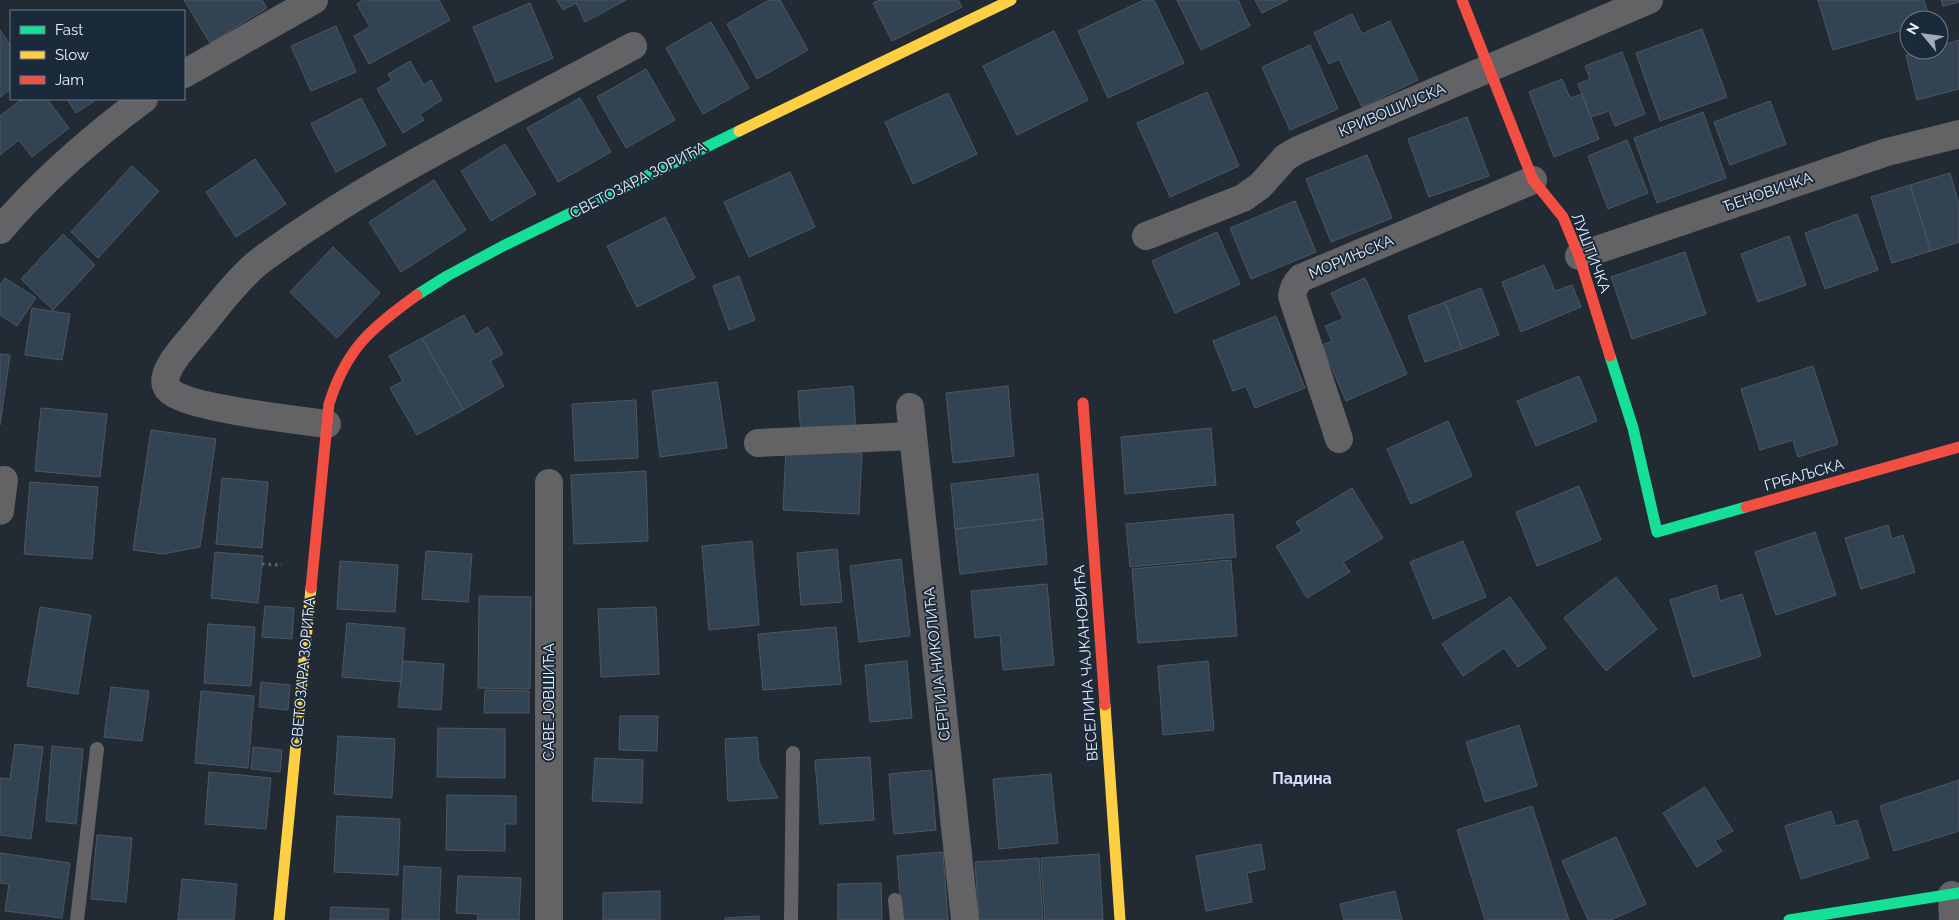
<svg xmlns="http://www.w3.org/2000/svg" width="1959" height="920" viewBox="0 0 1959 920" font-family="Raleway,sans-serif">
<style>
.building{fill:#324354;stroke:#4f565e}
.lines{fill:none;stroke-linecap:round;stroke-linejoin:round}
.path{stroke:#67686c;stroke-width:3;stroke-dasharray:2.5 4;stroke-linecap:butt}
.lane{stroke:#636265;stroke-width:14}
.street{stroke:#636265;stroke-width:28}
.fast{stroke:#16e098;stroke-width:11}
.slow{stroke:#ffcf43;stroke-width:11}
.jam{stroke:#f24e42;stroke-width:11}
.labels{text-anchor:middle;stroke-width:4;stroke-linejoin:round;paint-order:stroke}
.street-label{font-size:15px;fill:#e7f1fc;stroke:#1b2a3b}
.neighbourhood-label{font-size:16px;font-weight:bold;fill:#dedbf8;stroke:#1b2a3b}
</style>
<rect width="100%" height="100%" fill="#222b34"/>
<path class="building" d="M184,0h78l5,8 -57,35z
M363,0h76l11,20 -81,44 -15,-28 16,-9 -13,-23z
M557,0h69l-41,22 -9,-19 -13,7z
M769,0h11l28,50 -51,29 -30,-55z
M880,0h78l4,7 -70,34 -19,-38z
M1144,0h10l30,63 -76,35 -30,-67z
M1177,0h61l12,26 -49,24z
M1255,0h33l-26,13z
M1818,0h106l6,20h-21v8l-76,22z
M1941,0h18v2l-16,4z
M530,3l23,55 -57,24 -23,-55z
M1352,14l10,20 28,-13 28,59 -56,27 -23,-48 -10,5 -15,-31z
M711,22l38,66 -46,26 -37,-66z
M336,26l20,46 -45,19 -20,-45z
M1702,29l25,68 -67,24 -24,-68z
M0,30l11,16v43l-11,8z
M1054,31l34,69 -71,35 -34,-69z
M1959,40v49l-42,11 -11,-45 17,-5h16v-4z
M1310,45l28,64 -48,21 -28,-63z
M1622,52l23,62 -30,12 -6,-15 -18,6 -13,-33 12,-5 -5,-13z
M410,61l14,24 7,-5 11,20 -22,14 4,6 -21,13 -26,-44 15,-9 -4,-6z
M646,69l29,51 -49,28 -29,-51z
M1562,79l8,19 12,-4 17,45 -45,18 -25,-65z
M1207,92l32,74 -69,31 -33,-74z
M948,93l29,61 -64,30 -28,-62z
M361,98l25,47 -50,27 -25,-48z
M580,98l31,54 -53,30 -31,-54z
M22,99h25l22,29 -37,29 -13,-17 -19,15v-39z
M67,99h30l-21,14z
M1770,101l16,43 -56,21 -16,-43z
M1703,112l23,66 -69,25 -23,-65z
M1467,117l22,59 -60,21 -21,-58z
M1627,140l21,53 -40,16 -20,-53z
M505,144l31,50 -45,27 -30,-50z
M1367,155l25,63 -61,24 -25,-63z
M255,159l31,45 -50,33 -30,-45z
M132,166l27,25 -61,67 -27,-26z
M790,172l25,55 -66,30 -25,-55z
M1950,173l9,31v38l-28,9 -21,-66z
M434,180l32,50 -65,42 -32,-50z
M1910,185l21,66 -39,12 -21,-66z
M1295,201l21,51 -65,27 -21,-51z
M1857,214l21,56 -53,19 -20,-56z
M665,217l30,61 -58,29 -30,-61z
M1217,232l23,52 -65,29 -23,-52z
M63,234l32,31 -42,45 -32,-31z
M1789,236l17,49 -48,17 -17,-48z
M333,247l47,46 -43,45 -47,-46z
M1685,252l21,62 -74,25 -21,-62z
M1544,265l11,26 17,-6 9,22 -60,25 -19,-50z
M739,276l16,44 -26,10 -16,-44z
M5,278l31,20 -19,28 -17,-11v-30z
M1365,278l42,96 -61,27 -24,-56 10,-4 -7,-15 18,-7 -12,-26z
M1481,288l18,47 -37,14 -17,-47z
M1445,302l17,47 -37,13 -17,-46z
M32,308l38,6 -8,46 -37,-5z
M464,315l11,20 13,-8 15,27 -13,7 14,25 -41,24 -41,-72z
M1276,316l29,72 -50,20 -9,-22 -13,5 -20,-50z
M422,338l41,72 -46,25 -27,-47 13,-7 -14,-25z
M0,354l10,1 -10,70z
M1813,366l25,78 -40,13 -5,-17 -33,10 -19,-61z
M1579,376l18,45 -61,25 -19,-45z
M717,382l10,66 -67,9 -8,-66z
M853,386l3,46 -55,4 -3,-45z
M1008,386l6,70 -61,7 -7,-70z
M636,400l2,58 -63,3 -3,-57z
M41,408l66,6 -7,63 -65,-6z
M1448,421l24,55 -61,28 -24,-55z
M1211,428l5,57 -91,9 -4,-57z
M151,430l65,9 -16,108 -37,7 -30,-4z
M786,449l76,4 -3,61 -76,-4z
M646,471l2,70 -74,3 -3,-69z
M1038,474l5,45 -88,10 -4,-45z
M222,478l46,4 -6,66 -46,-4z
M30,482l68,5 -6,72 -68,-5z
M1579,486l22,54 -64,26 -21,-54z
M1352,488l31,50 -40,24 7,10 -43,26 -31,-52 26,-15 -6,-9z
M1233,514l3,43 -106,10 -4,-43z
M1043,519l4,45 -87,10 -5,-45z
M1888,525l4,14 11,-4 12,37 -54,17 -16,-51z
M1815,532l21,63 -60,20 -21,-63z
M752,541l7,84 -50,5 -7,-84z
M1463,541l23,56 -53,22 -23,-57z
M837,549l5,53 -41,3 -4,-52z
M426,551l46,3 -4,48 -46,-3z
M215,552l48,4 -5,47 -47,-5z
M901,559l9,77 -51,6 -9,-76z
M1231,560l6,76 -99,7 -6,-74z
M340,561l58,4 -3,47 -58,-3z
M1616,577l41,52 -51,42 -42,-53z
M1047,584l7,81 -51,5 -3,-35 -25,3 -4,-47z
M1716,585l4,16 22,-7 19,62 -68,21 -23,-77z
M479,596l52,1 -1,92 -52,-1z
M1510,597l36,51 -28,19 -14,-19 -41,28 -21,-32z
M265,606l29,2 -2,31 -30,-2z
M40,607l51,8 -13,79 -51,-8z
M656,607l3,67 -58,3 -3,-68z
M347,623l58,5 -4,54 -59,-5z
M208,624l47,3 -4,59 -47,-3z
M836,627l5,57 -78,6 -5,-56z
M403,661l41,3 -3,46 -43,-3z
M907,661l5,57 -42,4 -5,-57z
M1208,661l6,69 -51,5 -5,-69z
M261,682l29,3 -2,25 -29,-3z
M111,687l38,4 -7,50 -38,-4z
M485,690l44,1v22h-45z
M201,691l53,5 -6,72 -53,-5z
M620,716h38l-1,35 -38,-1z
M1519,725l18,61 -52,16 -19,-60z
M438,728l67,1v49l-68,-1z
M338,736l57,3 -3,59 -58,-4z
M757,737l2,25 19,36 -50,3 -3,-62z
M15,744l28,3 -12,92 -31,-4v-57l10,1z
M52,746l31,3 -7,75 -30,-3z
M253,747l29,3 -2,22 -29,-3z
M870,757l4,63 -54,4 -5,-64z
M595,758l48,2 -1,43 -50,-2z
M931,770l5,60 -42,4 -5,-60z
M209,772l62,6 -5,51 -61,-5z
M1051,774l7,69 -59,6 -6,-70z
M1959,780v51l-65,20 -14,-45z
M1705,787l28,44 -18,10 7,10 -25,16 -34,-54z
M447,795l69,1v28h-11v27l-59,-1z
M1532,806l37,114h-84l-28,-90z
M1831,811l5,15 21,-6 12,38 -68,21 -16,-53z
M337,816l63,3 -2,56 -64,-3z
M97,835l35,3 -6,64 -35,-3z
M1616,837l30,67 -35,16h-23l-26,-59z
M1261,844l4,25 -18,4 5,29 -46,9 -10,-55z
M943,852l5,68h-46l-5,-64z
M0,853l70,10 -8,55 -57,-7 4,-27 -9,-1z
M1099,854l4,66h-58l-4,-62z
M1039,858l4,62h-64l-4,-58z
M404,866l37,2 -2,52h-37z
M458,876l63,2 -2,42h-42l1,-6 -22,-1z
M182,879l55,5 -3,36h-56z
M881,883l1,37h-44v-36z
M660,891v29h-57v-27z
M1395,891l7,29h-58l-4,-16z
M331,907l58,2 -1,11h-58z
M759,916v4h-34v-2z"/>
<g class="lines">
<path class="path" d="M262,564l20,1"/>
<path class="lane" d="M895,900l2,20
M77,920l20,-171
M791,920l2,-167"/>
<path class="street" d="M184,74l130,-74
M0,230c43,-50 91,-92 144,-131
M1146,236l97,-38 17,-12 26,-29 12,-7 351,-150
M1579,256l308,-104 72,-18
M910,407l55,513
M327,424c-29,-4 -144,-16 -159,-35 -11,-14 15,-41 24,-52 21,-24 38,-50 63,-72 12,-10 26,-19 40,-29 30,-20 61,-40 93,-58 81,-46 163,-88 245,-132
M1339,439l-47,-143c1,-7 3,-12 9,-18l232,-98
M758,443l155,-7
M549,483v437
M0,511l4,-31
M1952,895l1,25"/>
<path class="fast" d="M417,295l30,-19 56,-30 236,-115
M1610,356l23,72 24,104 89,-25
M1789,920l170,-27"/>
<path class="slow" d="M739,131l272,-131
M1105,705l15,215
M279,920l32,-332"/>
<path class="jam" d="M1462,0l71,180 30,37 16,39 31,100
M1083,403l22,302
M1746,507l213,-60
M311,588l18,-184c17,-55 42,-76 88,-109"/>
</g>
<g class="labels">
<g class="street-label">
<text transform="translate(1392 110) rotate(-23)" y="5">КРИВОШИЈСКА</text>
<text transform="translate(638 180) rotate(-27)" y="5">СВЕТОЗАРА ЗОРИЋА</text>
<text transform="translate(1768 192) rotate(-19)" y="5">ЂЕНОВИЧКА</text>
<text transform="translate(1591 253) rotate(69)" y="5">ЛУШТИЧКА</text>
<text transform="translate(1351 257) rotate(-23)" y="5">МОРИЊСКА</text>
<text transform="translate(1804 475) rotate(-16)" y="5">ГРБАЉСКА</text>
<text transform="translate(1086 663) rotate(-94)" y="5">ВЕСЕЛИНА ЧАЈКАНОВИЋА</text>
<text transform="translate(937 664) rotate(-96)" y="5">СЕРГИЈА НИКОЛИЋА</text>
<text transform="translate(303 672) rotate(-85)" y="5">СВЕТОЗАРА ЗОРИЋА</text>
<text transform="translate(549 702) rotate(-90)" y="5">САВЕ ЈОВШИЋА</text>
</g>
<g class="neighbourhood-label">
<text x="1302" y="784">Падина</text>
</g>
</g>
<rect x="10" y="10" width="175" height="90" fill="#1b2a3b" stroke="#6d7a88"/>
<rect x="20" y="26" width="25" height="8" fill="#16e098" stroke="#6d7a88"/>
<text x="55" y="35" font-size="15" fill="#e7f1fc">Fast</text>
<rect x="20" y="51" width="25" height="8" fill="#ffcf43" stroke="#6d7a88"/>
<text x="55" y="60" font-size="15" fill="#e7f1fc">Slow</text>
<rect x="20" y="76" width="25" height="8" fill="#f24e42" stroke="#6d7a88"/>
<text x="55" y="85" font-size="15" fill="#e7f1fc">Jam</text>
<g transform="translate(1924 35) rotate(299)"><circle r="24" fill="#1b2a3b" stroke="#6d7a88"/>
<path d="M0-4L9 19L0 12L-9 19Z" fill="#a2acb6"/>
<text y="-8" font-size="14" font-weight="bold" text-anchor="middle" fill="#e7f1fc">N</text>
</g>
</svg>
